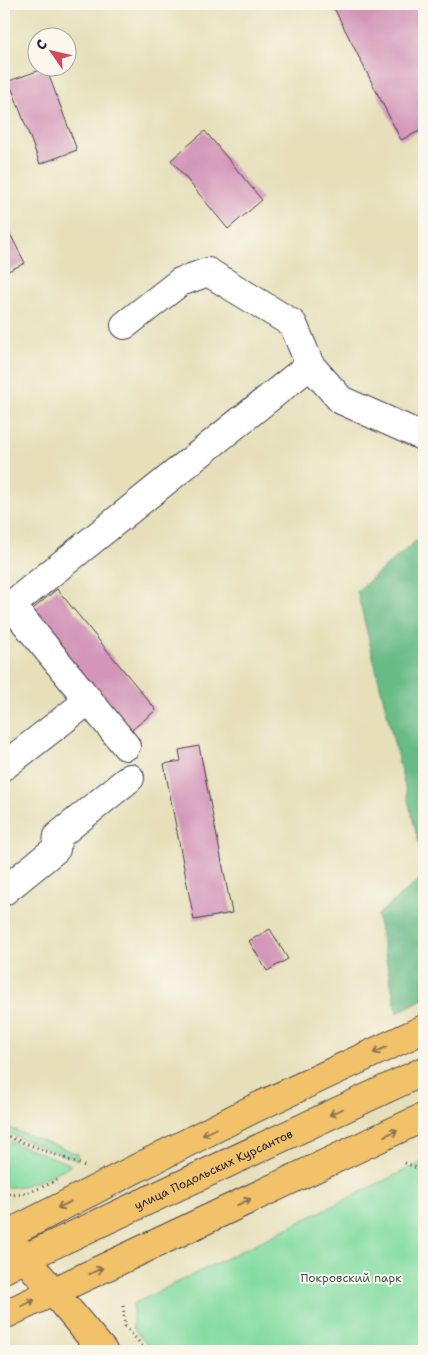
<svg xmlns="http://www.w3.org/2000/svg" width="428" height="1355" viewBox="0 0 428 1355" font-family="'Shantell Sans',sans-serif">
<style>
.green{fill:#82dba0;stroke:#527e6e}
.forest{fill:#69bb86;stroke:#466e60}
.building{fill:#d396b9}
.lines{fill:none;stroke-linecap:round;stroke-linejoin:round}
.minor-casing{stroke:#3f3e4e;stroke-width:30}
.major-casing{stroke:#3f3e4e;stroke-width:30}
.path{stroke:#3f3e4e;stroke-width:3;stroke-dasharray:1 4;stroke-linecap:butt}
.minor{stroke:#fff;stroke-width:28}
.major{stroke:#f2c26a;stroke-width:28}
.oneway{stroke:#8a7252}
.labels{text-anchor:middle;stroke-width:4;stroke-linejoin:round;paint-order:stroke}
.street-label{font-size:12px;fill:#22223b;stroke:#fbf7ec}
.park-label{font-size:12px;fill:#3f5a59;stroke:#fbf7ec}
</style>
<rect width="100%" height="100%" fill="#fbf7ec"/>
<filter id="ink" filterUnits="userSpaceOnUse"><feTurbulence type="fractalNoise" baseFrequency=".02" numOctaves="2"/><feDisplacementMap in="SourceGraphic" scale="10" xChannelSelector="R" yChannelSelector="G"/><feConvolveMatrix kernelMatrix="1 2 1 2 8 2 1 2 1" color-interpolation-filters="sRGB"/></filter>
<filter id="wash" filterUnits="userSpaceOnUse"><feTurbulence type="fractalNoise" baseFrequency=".0096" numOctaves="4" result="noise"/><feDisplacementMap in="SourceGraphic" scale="20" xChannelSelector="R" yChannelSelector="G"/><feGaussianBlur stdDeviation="1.12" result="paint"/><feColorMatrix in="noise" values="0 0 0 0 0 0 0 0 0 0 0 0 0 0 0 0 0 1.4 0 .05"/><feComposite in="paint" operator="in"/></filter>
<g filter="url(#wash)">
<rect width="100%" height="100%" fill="#e6dfba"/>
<path class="green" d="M4,1126l74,28 -1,6 -73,-28z
M4,1139l66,25 -1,3c-21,9 -42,22 -65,20z
M424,1161v190h-271l-20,-23v-24z"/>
<path class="forest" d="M424,534v331l-67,-274z
M424,876v122l-27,15 -20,-98z"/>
<g id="blocks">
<path class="building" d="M332,4h92v125l-23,11z
M46,68l31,82 -37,14 -31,-83z
M205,131l57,69 -34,29 -57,-69z
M4,222l21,41 -21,10z
M57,589l99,121 -29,24 -99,-121z
M199,746l33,167 -38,7 -30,-156 17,-3 -2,-11z
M270,929l18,30 -21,12 -18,-30z"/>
</g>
</g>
<g filter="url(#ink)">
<use href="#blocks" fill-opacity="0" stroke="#3f3e4e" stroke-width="1"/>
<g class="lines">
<g class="minor-casing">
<path id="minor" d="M125,325l55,-43 28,-10 85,52 17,41
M11,605l115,141
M4,611l306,-246 31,35 83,37
M4,766l85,-66
M4,891l52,-42 2,-13 72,-58"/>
</g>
<g class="major-casing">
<g id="major">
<path d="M4,1236l249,-127 171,-80"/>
<path d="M14,1245l89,106"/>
<path id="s1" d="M4,1269l21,-11 399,-187"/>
<path d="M4,1315l420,-198"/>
</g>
</g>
<path class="path" d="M4,1135l83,32
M405,1163l19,8
M4,1193c18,6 37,-6 54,-13
M123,1306l2,20 22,25
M4,1345l5,6
M44,1348l3,3"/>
<use href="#minor" class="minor"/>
<use href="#major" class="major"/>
</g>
<defs><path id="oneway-shaft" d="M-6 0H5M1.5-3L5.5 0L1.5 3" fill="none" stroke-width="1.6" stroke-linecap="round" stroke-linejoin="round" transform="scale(1.25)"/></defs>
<g class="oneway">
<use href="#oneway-shaft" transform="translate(380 1050) rotate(155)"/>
<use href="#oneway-shaft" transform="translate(336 1112) rotate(155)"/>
<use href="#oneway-shaft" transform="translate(209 1132) rotate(153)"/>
<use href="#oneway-shaft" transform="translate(391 1133) rotate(-25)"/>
<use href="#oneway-shaft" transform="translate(244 1202) rotate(-25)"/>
<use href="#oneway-shaft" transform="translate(64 1205) rotate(153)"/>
<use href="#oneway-shaft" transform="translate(96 1271) rotate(-25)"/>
<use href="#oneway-shaft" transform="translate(28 1303) rotate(-26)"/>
</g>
</g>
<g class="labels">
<g class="street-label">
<text dy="4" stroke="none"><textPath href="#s1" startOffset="232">улица Подольских Курсантов</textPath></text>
</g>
<g class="park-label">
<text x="351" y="1282">Покровский парк</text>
</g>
</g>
<rect width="428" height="1355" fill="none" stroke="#fbf7ec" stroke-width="20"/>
<g transform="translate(52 52) rotate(304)"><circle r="24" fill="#fbf7ec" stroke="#a4a2a5"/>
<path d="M0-4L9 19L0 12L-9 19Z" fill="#d1495b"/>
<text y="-8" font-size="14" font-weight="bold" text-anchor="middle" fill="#22223b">С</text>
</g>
</svg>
